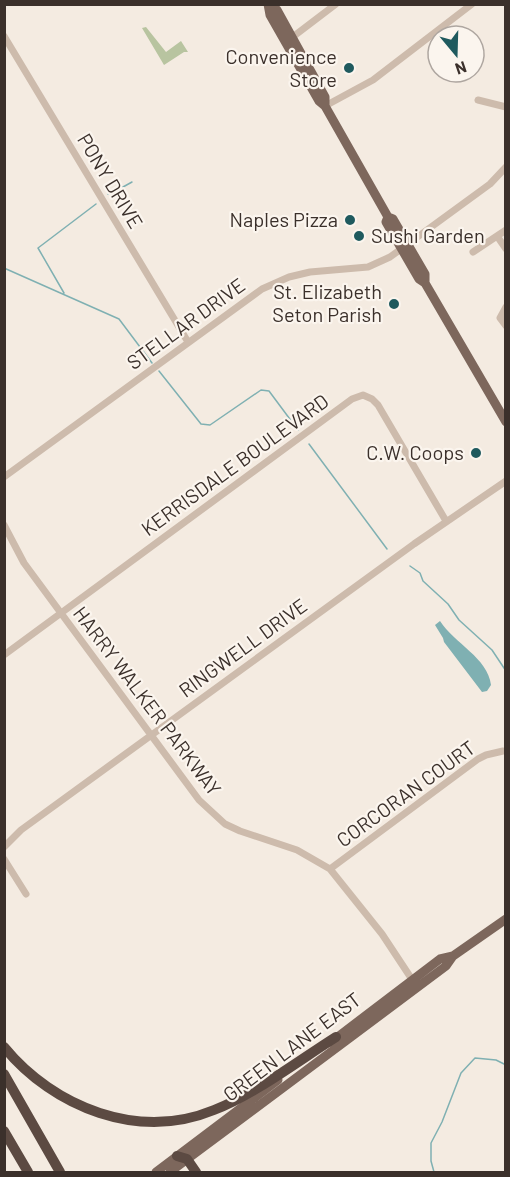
<svg xmlns="http://www.w3.org/2000/svg" width="510" height="1177" viewBox="0 0 510 1177" font-family="Barlow,sans-serif">
<style>
.green{fill:#b8c4a0}
.water{fill:#7fb0b2}
.lines{fill:none;stroke-linecap:round;stroke-linejoin:round}
.stream{stroke:#7fb0b2;stroke-width:1.5}
.minor{stroke:#cdbbac;stroke-width:7}
.major{stroke:#7d675c;stroke-width:9}
.highway{stroke:#5c4a42;stroke-width:10}
.poi-dot{fill:#1f5a5e;stroke:#fbf5ee;stroke-width:2}
.labels{text-anchor:middle;stroke-width:4.5;stroke-linejoin:round;paint-order:stroke}
.poi-label{font-size:20px;fill:#3b302b;stroke:#fbf5ee;text-anchor:end}
.street-label{font-size:20px;fill:#3b302b;stroke:#fbf5ee}
</style>
<rect width="100%" height="100%" fill="#f4ebe1"/>
<path class="green" d="M146,27l20,25 15,-11 7,11h-4l-20,13 -22,-37z"/>
<path class="water" d="M440,621c14,22 48,37 51,64l-4,6 -5,1 -38,-50 -1,-4 -8,-13z"/>
<g class="lines">
<path class="stream" d="M108,194l11,-8 4,1 9,-5
M4,268l115,51 33,44
M64,293l-26,-45 58,-44
M159,371l42,53 9,1 51,-35 8,1 29,39
M309,444l78,105
M410,566l10,7 3,8 25,23 11,16 33,30 14,21
M434,1172l-3,-11v-18l11,-21 19,-49 14,-15 21,2 10,5"/>
<path class="minor" d="M4,36l184,306
M290,39l46,-35
M478,100l28,7
M325,106l48,-26 99,-76
M497,236l9,13
M473,252l33,-22
M506,307l-6,11 6,8
M4,477l258,-188 27,-12 21,-5 58,-5 22,-10 100,-73 16,-17
M4,525l20,38 175,237 26,24 15,7 57,19 33,19 52,65 33,50
M4,655l348,-256 11,-4 9,4 6,6 68,116
M4,847l17,-17 393,-286 92,-63
M4,859l22,35
M330,869l148,-110 8,-4 17,-4"/>
<path class="major" d="M268,4l2,11 49,86 6,5 63,111 -2,5 33,57 6,4 81,139
M270,7l7,3 48,87v9
M388,217l5,2 32,55v9
M331,1042l109,-83 13,-3
M156,1172l122,-92
M170,1172l276,-206 7,-10 53,-37"/>
<path class="highway" d="M4,1047c50,61 135,94 210,63 41,-16 84,-49 122,-73
M4,1074l56,98
M4,1131l24,41
M177,1156l10,3 9,13"/>
</g>
<g class="poi-dot">
<circle cx="349" cy="68" r="6"/>
<circle cx="350" cy="220" r="6"/>
<circle cx="359" cy="236" r="6"/>
<circle cx="394" cy="304" r="6"/>
<circle cx="476" cy="453" r="6"/>
</g>
<g class="labels">
<g class="poi-label">
<text x="337" y="64">Convenience<tspan x="337" dy="23">Store</tspan></text>
<text x="338" y="227">Naples Pizza</text>
<text x="371" y="243" text-anchor="start">Sushi Garden</text>
<text x="382" y="299">St. Elizabeth<tspan x="382" dy="23">Seton Parish</tspan></text>
<text x="464" y="460">C.W. Coops</text>
</g>
<g class="street-label">
<text transform="translate(110 181) rotate(59)" y="7">PONY DRIVE</text>
<text transform="translate(186 324) rotate(-36)" y="7">STELLAR DRIVE</text>
<text transform="translate(235 465) rotate(-36)" y="7">KERRISDALE BOULEVARD</text>
<text transform="translate(243 648) rotate(-36)" y="7">RINGWELL DRIVE</text>
<text transform="translate(147 701) rotate(53)" y="7">HARRY WALKER PARKWAY</text>
<text transform="translate(406 794) rotate(-36)" y="7">CORCORAN COURT</text>
<text transform="translate(292 1047) rotate(-37)" y="7">GREEN LANE EAST</text>
</g>
</g>
<rect width="510" height="1177" fill="none" stroke="#3b302b" stroke-width="12"/>
<g transform="translate(456 54) rotate(161)"><circle r="28" fill="#fbf5ee" stroke="#aea6a0" stroke-width="1.5"/>
<path d="M0-4.5L10 22L0 15L-10 22Z" fill="#1f5a5e"/>
<text y="-9" font-size="16" font-weight="bold" text-anchor="middle" fill="#3b302b">N</text>
</g>
</svg>
